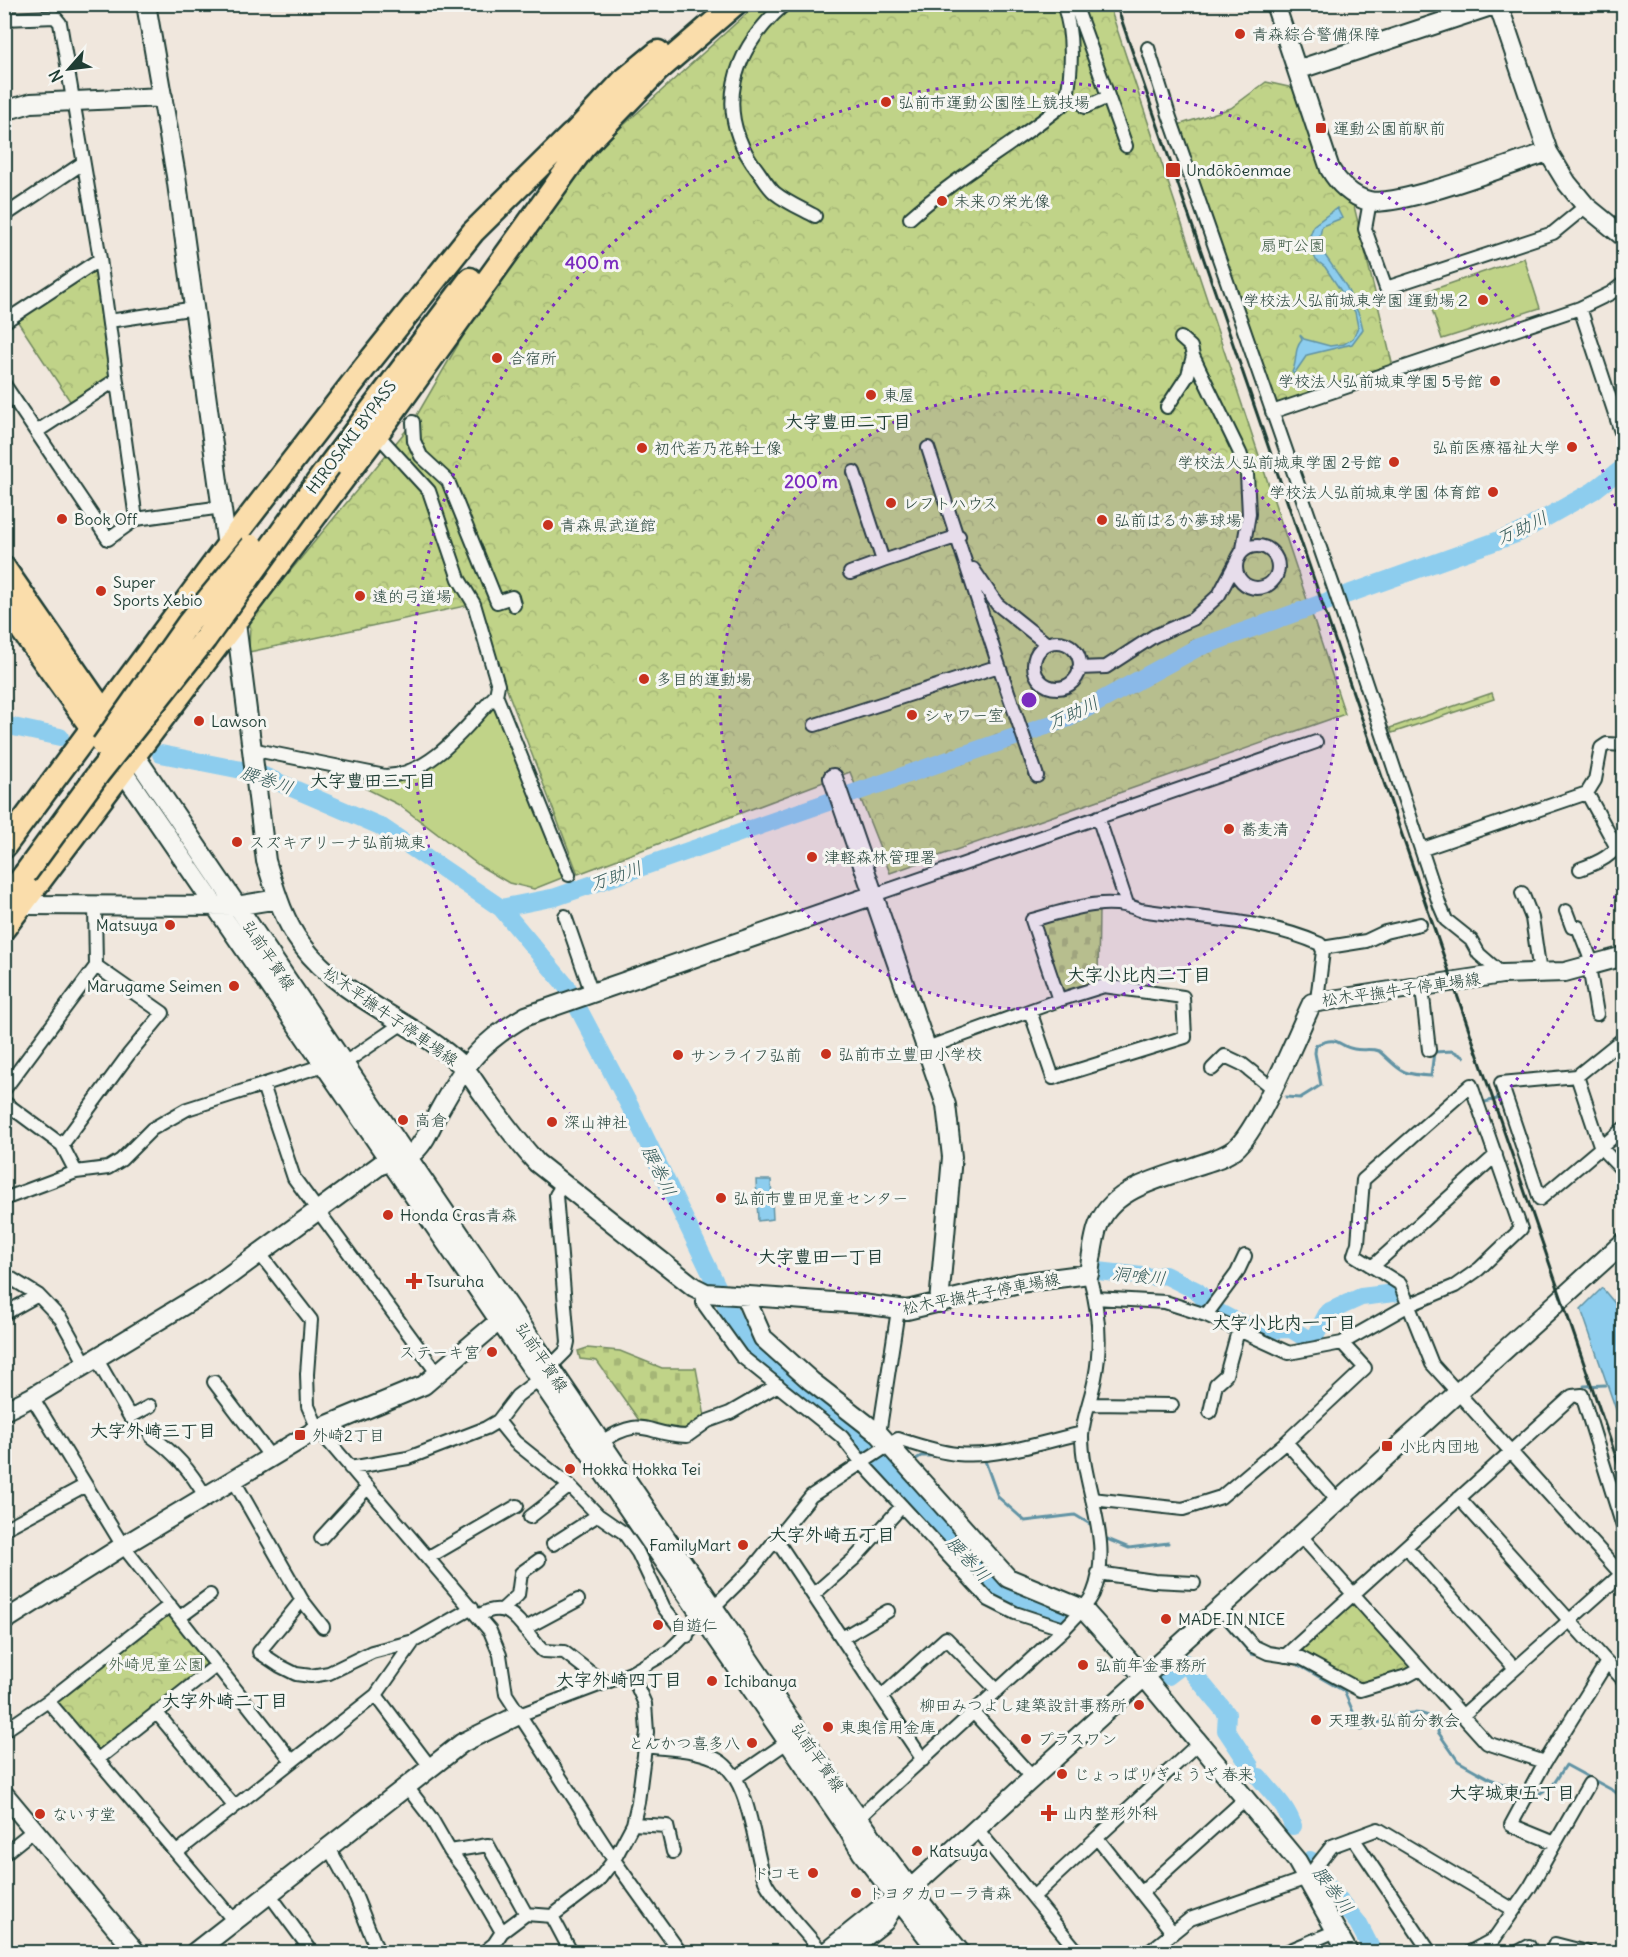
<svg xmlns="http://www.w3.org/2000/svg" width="1628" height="1957" viewBox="0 0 1628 1957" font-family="Delius,'Klee One',sans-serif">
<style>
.grass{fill:#c0d388;stroke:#70885e;stroke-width:1.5}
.forest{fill:url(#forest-crowns);stroke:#70885e;stroke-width:1.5}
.cemetery{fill:url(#cemetery-stones);stroke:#70885e;stroke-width:1.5}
.water{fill:#8dcdee;stroke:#6193a4;stroke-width:1.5}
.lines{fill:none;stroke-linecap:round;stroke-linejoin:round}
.stream{stroke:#6193a4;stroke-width:3}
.river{stroke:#8dcdee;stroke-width:18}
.street-casing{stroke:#1f3d34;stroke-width:16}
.secondary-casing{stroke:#1f3d34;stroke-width:22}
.highway-casing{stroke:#1f3d34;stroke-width:27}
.street{stroke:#f6f6f2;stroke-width:12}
.secondary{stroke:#f6f6f2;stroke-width:18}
.highway{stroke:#faddab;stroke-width:22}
.rail{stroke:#1f3d34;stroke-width:3}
.highway-bridge-casing{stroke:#1f3d34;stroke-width:27;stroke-linecap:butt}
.highway-bridge{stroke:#faddab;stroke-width:22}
.ring{fill:none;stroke:#7b2cbf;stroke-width:3;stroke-dasharray:3 6}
.poi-dot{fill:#c8321e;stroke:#f6f6f2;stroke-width:2}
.labels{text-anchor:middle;stroke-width:6;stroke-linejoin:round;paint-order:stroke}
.poi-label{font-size:16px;fill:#1f3d34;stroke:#f6f6f2;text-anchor:start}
.park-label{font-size:16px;fill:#3f5b45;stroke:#f6f6f2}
.street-label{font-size:16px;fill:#1f3d34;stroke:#f6f6f2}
.neighbourhood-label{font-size:18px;font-weight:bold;fill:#1f3d34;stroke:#f6f6f2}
.water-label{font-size:18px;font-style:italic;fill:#355a59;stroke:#f6f6f2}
.centre{fill:#7b2cbf;stroke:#f6f6f2;stroke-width:3}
.ring-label{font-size:18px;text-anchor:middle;font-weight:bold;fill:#7b2cbf;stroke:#f6f6f2;stroke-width:6;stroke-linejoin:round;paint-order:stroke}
</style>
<defs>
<pattern id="forest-crowns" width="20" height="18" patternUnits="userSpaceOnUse" patternTransform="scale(1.5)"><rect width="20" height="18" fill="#c0d388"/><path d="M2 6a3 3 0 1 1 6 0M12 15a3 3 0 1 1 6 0" fill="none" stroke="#a5b676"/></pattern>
<pattern id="cemetery-stones" width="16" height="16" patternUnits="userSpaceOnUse" patternTransform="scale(1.5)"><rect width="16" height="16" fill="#c0d388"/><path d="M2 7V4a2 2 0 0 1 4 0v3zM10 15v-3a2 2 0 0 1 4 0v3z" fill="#a5b676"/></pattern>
</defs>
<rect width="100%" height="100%" fill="#f0e7dd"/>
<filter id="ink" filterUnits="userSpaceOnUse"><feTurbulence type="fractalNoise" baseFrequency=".0167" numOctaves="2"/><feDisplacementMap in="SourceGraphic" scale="12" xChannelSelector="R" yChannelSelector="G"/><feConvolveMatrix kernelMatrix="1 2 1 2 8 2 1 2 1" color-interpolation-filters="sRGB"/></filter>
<g filter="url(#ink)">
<path class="grass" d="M1524,258l16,50 -98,31 -16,-47z
M496,695l73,180 -35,14 -25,-6 -29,-17 -81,-61 -34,-17v-9l10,-5 47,-9z"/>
<path class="forest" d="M756,5h353l236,709 -455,159 -40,-101 -272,102 -104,-270 -225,48 1,-32 163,-198 86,-148 105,-131z
M1266,82l27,6 14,27 24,70 23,21 40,165 -119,34 -97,-280 53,-17z
M97,268l13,110 -38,26 -56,-85z
M1492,693l2,6 -102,34 -2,-5z
M1350,1603h5l55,61 -2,6 -48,16 -57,-31 -1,-9z
M169,1612l41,52 -113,89 -41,-52z"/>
<path class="cemetery" d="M1099,909l-1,73 -37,13 -25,-73z
M587,1348l33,3 42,17h34l9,49 -8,11 -21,4 -35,-9 -44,-62 -17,-2 -2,-8z"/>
<path class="water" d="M1337,208l5,10 -20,8 -4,19 28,41 14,31 3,12 -11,15 -45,11 -13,19 -2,-2c6,-11 1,-22 10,-32l-2,-5 4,4 26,7 14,-2 9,-6 5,-11 -3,-15 -30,-45 -9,-7 -8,-19 6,-16z
M756,1180h15l2,39 -15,2z
M1602,1288l21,25v117l-42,-121z"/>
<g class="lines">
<path class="stream" d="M1620,443l4,13
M1286,1097l14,1 21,-13 -6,-32 1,-8c24,-11 22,2 38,4 9,2 16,-1 25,2 23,20 19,23 52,25l3,-24 19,-1 11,6
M1485,1102l12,-3 2,-5
M1584,1386l21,-1
M984,1458l14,39 27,24 50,-6 15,9
M913,1461l8,-5h17
M892,1476l11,-7
M1107,1539l22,9 39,-5
M1225,1624l26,30 11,2
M1295,1663l49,28 17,39c23,-9 58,-30 78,-6l-1,8 20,29 32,18 31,12
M1539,1794l14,-9 13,-20 48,26 10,9"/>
<path class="river" d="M4,725l56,12
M161,754l96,19 123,53 121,82 66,79 67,127 107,222 37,36 67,53 154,168 60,23
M501,908l55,-11 513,-179 128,-70 322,-115 74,-42 31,-24
M1098,1271l53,6 14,-2 32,16 17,19 19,10 29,10 29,-1 18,11h4l15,-28 33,-15 33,-4
M1168,1676l17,-13 42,51 -1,16 24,36
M1259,1777c13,17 28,29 34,49
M1310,1860l9,16 39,47 15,29"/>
<g class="street-casing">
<path id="street" d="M785,4c-53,46 -73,108 -27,167 5,7 10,16 17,22 11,9 27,16 40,23
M1075,4l51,142
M4,19l51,-2 5,6 40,236 36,260
M1148,48l21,67 166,476 105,315 6,14 25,20 8,14 23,20
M1085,107l23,-10
M1370,201l-5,28 21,59 167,-55 33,-27
M4,216l79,-53
M910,218c48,-43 106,-74 156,-116 6,-29 8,-69 -3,-98
M1580,308l44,133
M109,321l87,-13
M4,322l96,-63
M4,384l104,155 28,-20 86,-12
M1167,407l21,-32 5,-19
M1272,412l308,-104 31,-15 13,-10
M413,422l1,19 7,15 27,25 49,121 15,-5 2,8
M36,432l80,-52
M377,434l52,57 30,88 15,25 24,81 -2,10 73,180
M1236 567a21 21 0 1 1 42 0a21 21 0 1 1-42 0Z
M883,561l76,-25
M973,569l24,35 50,40
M850,573l33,-12 -29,-89
M1034 665a23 23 0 1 1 46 0a23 23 0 1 1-46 0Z
M999,666l38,110
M1079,668l27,-1 48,-31 39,-17 26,-24 24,-46 6,-35 -2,-40 -7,-21 -47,-97 -2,-9 -10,-9
M815,725l184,-59 -71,-218
M251,749l134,27c47,-1 81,-50 111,-81
M1587,793l30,55
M1098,817l29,87
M1423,849l164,-56 8,-13 6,-32 6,-4 17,1
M1580,869c20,-7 33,-13 44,-32
M1522,893l10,25 8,55
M874,895l442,-153
M1566,911l6,16h6l15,38
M565,916l27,78
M1322,948l44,-7 19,-9 35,-8
M1589,966l8,48
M1422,988l7,62
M1030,1011l23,67 132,-41 -2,-40 -79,-11 -45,14
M1624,1038l-47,38 -76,7 39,116 84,-71
M927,1048l132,-48 -27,-80c34,-9 74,-25 108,-10 61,9 124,9 180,34l3,7 -6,49
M1212,1069l13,-13 17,8 30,24
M1577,1076l24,72 23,24
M263,1085l31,93 144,196
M4,1090l92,-124 -1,-59
M4,1102l58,43 14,27
M62,1145l67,-91 34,-41 -67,-47
M4,1199l72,-27 32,-4 13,-8 31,-31 35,-20 137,-44 19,-1 60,-41
M260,1254l51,66 -4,54 1,32 10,23 172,202 10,24 6,39 108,166 66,92
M1372,1267l124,-112
M4,1274l34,21 23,24 25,45
M703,1292v11l38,53 101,81 21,27 126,136 26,13 49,16
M1095,1298l70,4 41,13 83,38 53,-10 67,-38 46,-19 24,-17 42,-40 -50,-144 -108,95 -5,63 -4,12 46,29 32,80 189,210
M4,1314l34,-19
M1206,1315l31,-42 8,-17
M96,1358l34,59 20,-11
M549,1368l17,-17 2,-9 -12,-147 7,-11
M214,1382l56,74
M32,1397l91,149 169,215
M1090,1404l82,1
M1210,1412l6,-28 10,-9 12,-44
M498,1421l17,21 55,44 28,29 26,18 14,20 26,55 23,28
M879,1434l19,-124
M151,1436c24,17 39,34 54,60
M601,1442c44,-28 43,-7 86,-6l21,-15 22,-8 48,-28
M1286,1442l53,60
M350,1468l58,-10 78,-30 12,-7 19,-25 22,-17
M233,1479l69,121 -43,52 21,14 16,8 15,2 18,-3 43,-21 42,-11 58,-33
M1459,1498l165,183
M1092,1499l91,10 38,-12 65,-55 79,-74 -23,-25
M530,1517l40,-31
M4,1529l80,-43
M1301,1536l186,207 58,19
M321,1538l47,-51
M777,1541l146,219
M553,1544l45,-29
M1406,1547l109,121
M429,1557l88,-51
M1098,1573l56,8 40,2
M813,1595l42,-37 47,-52
M302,1600l21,27
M1220,1608l33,38 15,7 33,5 59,32 47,-14 13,-7
M503,1609l15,-14 3,-22 18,-13
M478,1616c35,-21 44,15 65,35l21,1 40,31
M180,1617l30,-22
M524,1629l54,-29
M842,1638l46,-27
M1285,1656l287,-260 10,-1 42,135
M376,1695l55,73
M881,1697l65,-59 51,52
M48,1701l187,221
M156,1712l78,94
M974,1713l59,65
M519,1715l112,-42 37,-21 84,-83 59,-73 87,-57c19,6 39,13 59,15 41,4 86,-12 125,-21
M1462,1716l162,-144
M4,1731l44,-30 122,-96
M646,1746c22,3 48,3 68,12 37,16 39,89 51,123 6,15 45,56 57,71
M98,1759l119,-94
M735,1778l58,-40
M407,1787l24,31 19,33 38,-6 38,69
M855,1821l209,-192c10,-11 22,-21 29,-35 22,-52 -11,-106 -11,-158 1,-20 10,-39 13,-58 7,-34 3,-71 -6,-104
M633,1824l34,2 6,26
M977,1829l101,123
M1097,1838l76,95
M1353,1838l77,114
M1555,1843l-44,-18 34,-63 62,-100
M329,1848l27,49 22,55
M450,1851l20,26 32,55
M177,1852l199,-157 38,-54
M4,1854l30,-24
M1141,1893l104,-94
M270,1895l42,57
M1033,1897l166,-154
M552,1916l19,36
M484,1952l10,-8 8,-12 24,-18 26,2 45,-34 17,-22 19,-36 5,-22 9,-70 -2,-28 -14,-31
M1149,1952l41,-33 117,-41 25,-32 46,-17 136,81
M1286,1952l50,-21
M1470,1952l24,-13 36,-52 59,-103
M1518,1952l11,-6
M1551,1952l4,-8 31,8"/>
</g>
<g class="secondary-casing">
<path id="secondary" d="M146,4l30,172 52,378
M1275,4l55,165c8,14 22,28 39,32 30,7 144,-38 179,-49
M1498,4l50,148 19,31 19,23 38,31
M1297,70l200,-66
M4,111l27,-8 132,-6
M235,615l31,246c9,29 17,59 36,84 40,54 111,75 159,120 9,8 15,20 22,29 17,24 34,47 54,69l157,124 12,6 156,11 45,6 112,-27 70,-9c2,-15 4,-31 8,-45 12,-40 62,-50 96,-62 14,-5 31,-9 42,-18 24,-19 62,-115 77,-146l190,-29 63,-2 59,-16
M134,754c176,261 352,522 530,781 97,140 189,285 296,417
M122,770l725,1058 15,25 77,99
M833,778l113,327 6,52 -13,146
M22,905l214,1 42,-7
M745,1297l18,41 48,43 68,53 129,144 75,31 68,76 146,176 51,91
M4,1411l28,-14 180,-109 168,-123 27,-8 8,-6c11,-10 17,-27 24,-40 26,-47 40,-68 87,-95l348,-121
M4,1621l119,-75 195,-117 106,-44 83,-71
M4,1794l132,158
M195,1952l267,-209 57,-28
M826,1952l50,-40 33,-22 715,-648
M846,1952l38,-30 12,-20"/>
</g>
<g class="highway-casing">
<path id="highway" d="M561,147l63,-67 34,-28
M573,158l84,-87 78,-67
M329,466l141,-187
M4,568l108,156
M4,605l96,134
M4,847l223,-301 138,-179 108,-135 98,-97
M4,901l21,-27
M4,928l373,-494 205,-285"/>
</g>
<use href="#street" class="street"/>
<use href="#secondary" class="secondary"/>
<use href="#highway" class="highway"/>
<path class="rail" d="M1116,4l508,1476"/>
<g class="highway-bridge-casing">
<path id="highway-bridge" d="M103,745l85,-121 64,-78
M25,874l73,-100 107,-135 124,-173"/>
</g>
<use href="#highway-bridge" class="highway-bridge"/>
</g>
</g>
<circle cx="1029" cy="700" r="309" fill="#7b2cbf" fill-opacity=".12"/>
<g class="ring">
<circle cx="1029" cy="700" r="309"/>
<path d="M1623 870A618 618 0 1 1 1623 530"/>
</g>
<g class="poi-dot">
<circle cx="1240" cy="34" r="6"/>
<circle cx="886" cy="102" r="6"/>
<rect x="1315" y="122" width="12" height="12" rx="3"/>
<rect x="1165" y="162" width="16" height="16" rx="3"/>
<circle cx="942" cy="201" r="6"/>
<circle cx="1483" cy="300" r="6"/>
<circle cx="497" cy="358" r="6"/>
<circle cx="1495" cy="381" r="6"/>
<circle cx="871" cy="395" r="6"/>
<circle cx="1572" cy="447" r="6"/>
<circle cx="642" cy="448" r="6"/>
<circle cx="1394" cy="462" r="6"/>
<circle cx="1493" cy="492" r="6"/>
<circle cx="891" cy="503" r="6"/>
<circle cx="62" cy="519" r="6"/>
<circle cx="1102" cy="520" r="6"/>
<circle cx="548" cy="525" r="6"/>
<circle cx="101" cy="591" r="6"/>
<circle cx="360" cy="596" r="6"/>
<circle cx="644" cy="679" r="6"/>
<circle cx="912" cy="715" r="6"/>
<circle cx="199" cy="721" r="6"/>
<circle cx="1229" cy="829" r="6"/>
<circle cx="237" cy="842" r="6"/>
<circle cx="812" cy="857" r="6"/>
<circle cx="170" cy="925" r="6"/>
<circle cx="234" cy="986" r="6"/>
<circle cx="826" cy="1054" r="6"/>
<circle cx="678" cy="1055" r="6"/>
<circle cx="403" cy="1120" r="6"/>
<circle cx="552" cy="1122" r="6"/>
<circle cx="721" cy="1198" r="6"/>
<circle cx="388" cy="1215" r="6"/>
<path d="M411 1272h6v6h6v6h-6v6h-6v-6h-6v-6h6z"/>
<circle cx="492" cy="1352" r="6"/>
<rect x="294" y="1429" width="12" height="12" rx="3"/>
<rect x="1381" y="1440" width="12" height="12" rx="3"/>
<circle cx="570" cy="1469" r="6"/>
<circle cx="743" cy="1545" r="6"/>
<circle cx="1166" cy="1619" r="6"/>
<circle cx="658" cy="1625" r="6"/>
<circle cx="1083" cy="1665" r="6"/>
<circle cx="712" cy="1681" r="6"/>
<circle cx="1139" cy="1705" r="6"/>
<circle cx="1316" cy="1720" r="6"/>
<circle cx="828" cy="1727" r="6"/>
<circle cx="1026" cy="1739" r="6"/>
<circle cx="752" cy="1743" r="6"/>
<circle cx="1062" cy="1774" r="6"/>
<path d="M1046 1804h6v6h6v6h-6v6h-6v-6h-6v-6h6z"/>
<circle cx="40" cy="1814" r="6"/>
<circle cx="917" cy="1851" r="6"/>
<circle cx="813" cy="1873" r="6"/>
<circle cx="856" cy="1893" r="6"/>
</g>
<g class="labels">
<g class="poi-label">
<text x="1252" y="40">青森綜合警備保障</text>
<text x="898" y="108">弘前市運動公園陸上競技場</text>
<text x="1333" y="134">運動公園前駅前</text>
<text x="1186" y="176">Undōkōenmae</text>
<text x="954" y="207">未来の栄光像</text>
<text x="1471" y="306" text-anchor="end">学校法人弘前城東学園 運動場２</text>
<text x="509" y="364">合宿所</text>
<text x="1483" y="387" text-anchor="end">学校法人弘前城東学園 5号館</text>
<text x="883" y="401">東屋</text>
<text x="1560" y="453" text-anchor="end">弘前医療福祉大学</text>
<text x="654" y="454">初代若乃花幹士像</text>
<text x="1382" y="468" text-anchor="end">学校法人弘前城東学園 2号館</text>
<text x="1481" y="498" text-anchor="end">学校法人弘前城東学園 体育館</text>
<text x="903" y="509">レフトハウス</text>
<text x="74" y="525">Book Off</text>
<text x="1114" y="526">弘前はるか夢球場</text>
<text x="560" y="531">青森県武道館</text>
<text x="113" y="588">Super<tspan x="113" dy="18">Sports Xebio</tspan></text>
<text x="372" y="602">遠的弓道場</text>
<text x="656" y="685">多目的運動場</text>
<text x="924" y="721">シャワー室</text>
<text x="211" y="727">Lawson</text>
<text x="1241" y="835">蕎麦清</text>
<text x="249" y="848">スズキアリーナ弘前城東</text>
<text x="824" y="863">津軽森林管理署</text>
<text x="158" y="931" text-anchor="end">Matsuya</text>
<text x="222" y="992" text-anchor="end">Marugame Seimen</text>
<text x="838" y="1060">弘前市立豊田小学校</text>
<text x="690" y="1061">サンライフ弘前</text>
<text x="415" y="1126">高倉</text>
<text x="564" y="1128">深山神社</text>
<text x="733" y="1204">弘前市豊田児童センター</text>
<text x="400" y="1221">Honda Cras青森</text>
<text x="426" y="1287">Tsuruha</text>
<text x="480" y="1358" text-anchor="end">ステーキ宮</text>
<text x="312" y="1441">外崎2丁目</text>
<text x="1399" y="1452">小比内団地</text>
<text x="582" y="1475">Hokka Hokka Tei</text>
<text x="731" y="1551" text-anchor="end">FamilyMart</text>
<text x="1178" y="1625">MADE IN NICE</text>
<text x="670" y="1631">自遊仁</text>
<text x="1095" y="1671">弘前年金事務所</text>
<text x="724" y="1687">Ichibanya</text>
<text x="1127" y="1711" text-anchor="end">柳田みつよし建築設計事務所</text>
<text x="1328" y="1726">天理教 弘前分教会</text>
<text x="840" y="1733">東奥信用金庫</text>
<text x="1038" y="1745">プラスワン</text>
<text x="740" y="1749" text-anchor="end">とんかつ喜多八</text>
<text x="1074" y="1780">じょっぱりぎょうざ 春来</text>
<text x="1062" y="1819">山内整形外科</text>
<text x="52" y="1820">ないす堂</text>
<text x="929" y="1857">Katsuya</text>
<text x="801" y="1879" text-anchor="end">ドコモ</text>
<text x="868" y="1899">トヨタカローラ青森</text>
</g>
<g class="park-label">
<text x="1293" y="251">扇町公園</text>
<text x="156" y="1670">外崎児童公園</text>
</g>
<g class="street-label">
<text transform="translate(351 437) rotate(-53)" y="6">HIROSAKI BYPASS</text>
<text transform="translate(269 955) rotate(56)" y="6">弘前平賀線</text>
<text transform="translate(1401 989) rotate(-8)" y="6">松木平撫牛子停車場線</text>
<text transform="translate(391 1016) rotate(35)" y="6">松木平撫牛子停車場線</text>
<text transform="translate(981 1293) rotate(-11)" y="6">松木平撫牛子停車場線</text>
<text transform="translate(542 1357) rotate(56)" y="6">弘前平賀線</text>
<text transform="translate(818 1757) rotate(55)" y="6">弘前平賀線</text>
</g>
<g class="neighbourhood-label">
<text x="848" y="428">大字豊田二丁目</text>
<text x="373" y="787">大字豊田三丁目</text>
<text x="1139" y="981">大字小比内二丁目</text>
<text x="821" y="1263">大字豊田一丁目</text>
<text x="1284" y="1329">大字小比内一丁目</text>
<text x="153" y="1437">大字外崎三丁目</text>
<text x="832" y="1541">大字外崎五丁目</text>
<text x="619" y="1686">大字外崎四丁目</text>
<text x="225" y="1707">大字外崎二丁目</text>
<text x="1512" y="1799">大字城東五丁目</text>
</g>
<g class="water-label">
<text transform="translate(1522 528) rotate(-25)" y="6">万助川</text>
<text transform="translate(1073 713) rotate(-25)" y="6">万助川</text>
<text transform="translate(267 780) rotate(19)" y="6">腰巻川</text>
<text transform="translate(616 876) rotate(-19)" y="6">万助川</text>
<text transform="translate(659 1171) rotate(64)" y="6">腰巻川</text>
<text transform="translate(1139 1276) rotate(6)" y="6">洞喰川</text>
<text transform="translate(968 1559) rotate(47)" y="6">腰巻川</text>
<text transform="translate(1333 1890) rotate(53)" y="6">腰巻川</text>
</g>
</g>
<circle cx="1029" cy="700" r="9" class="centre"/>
<g class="ring-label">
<text x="592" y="269">400 m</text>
<text x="811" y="488">200 m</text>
</g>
<rect width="1628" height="1957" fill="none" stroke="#f6f6f2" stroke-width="24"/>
<rect x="12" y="12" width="1604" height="1933" fill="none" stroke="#1f3d34" stroke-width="2" filter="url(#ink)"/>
<g transform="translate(69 69) rotate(242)" stroke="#f6f6f2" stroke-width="4.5" paint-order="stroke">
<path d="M0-4.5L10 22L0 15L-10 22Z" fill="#1f3d34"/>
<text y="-9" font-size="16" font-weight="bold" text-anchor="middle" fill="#1f3d34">N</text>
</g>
</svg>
